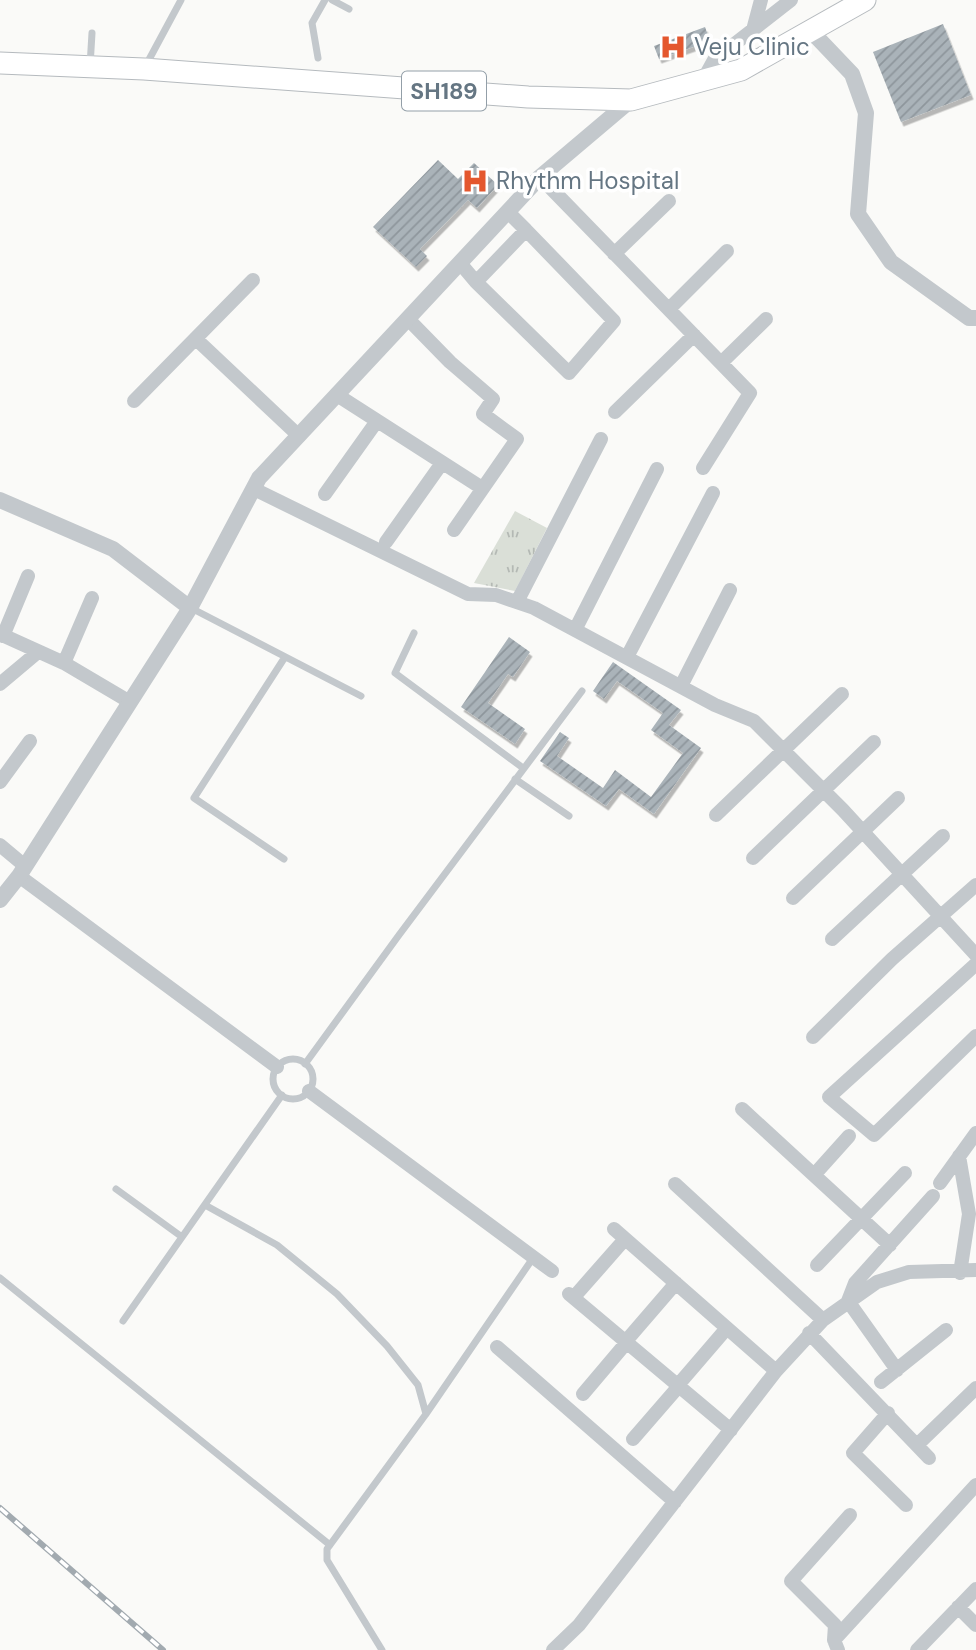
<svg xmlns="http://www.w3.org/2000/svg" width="976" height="1650" viewBox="0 0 976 1650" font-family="'DM Sans',sans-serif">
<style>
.grass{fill:url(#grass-tufts)}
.building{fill:url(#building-hatch);filter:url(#shadow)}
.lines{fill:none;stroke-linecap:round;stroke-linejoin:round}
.primary-casing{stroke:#b5babe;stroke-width:23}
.service{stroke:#c3c8cc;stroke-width:7}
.minor{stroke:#c3c8cc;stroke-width:14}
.tertiary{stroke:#c3c8cc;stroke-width:16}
.primary{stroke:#fff;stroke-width:21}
.rail-casing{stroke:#a2aab0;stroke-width:6}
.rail{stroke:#fff;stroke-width:3.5;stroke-dasharray:10;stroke-linecap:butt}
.labels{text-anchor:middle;stroke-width:7;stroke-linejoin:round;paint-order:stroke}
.shield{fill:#fff;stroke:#939fa8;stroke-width:2}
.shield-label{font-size:23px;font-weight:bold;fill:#657683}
.poi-label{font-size:24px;fill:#657683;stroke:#fff;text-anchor:start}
</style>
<defs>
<pattern id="grass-tufts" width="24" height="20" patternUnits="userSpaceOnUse" patternTransform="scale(1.75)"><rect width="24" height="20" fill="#dadfd7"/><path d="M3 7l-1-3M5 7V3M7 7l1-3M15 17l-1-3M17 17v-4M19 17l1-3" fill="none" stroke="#b4b9b4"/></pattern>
<pattern id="building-hatch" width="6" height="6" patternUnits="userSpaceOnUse" patternTransform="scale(1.75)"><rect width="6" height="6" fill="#aab3b9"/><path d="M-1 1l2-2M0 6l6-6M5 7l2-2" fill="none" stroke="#8e969c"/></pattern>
<filter id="shadow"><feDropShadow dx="2.5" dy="4.5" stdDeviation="0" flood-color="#0004"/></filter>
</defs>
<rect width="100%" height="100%" fill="#fafaf8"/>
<path class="grass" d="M515,511l32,17 -32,63 -41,-8z"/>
<path class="building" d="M943,24l28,71 -70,27 -28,-70z
M705,27l5,14 -51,18 -5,-13z
M438,160l20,19 16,-16 24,22 -21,23 -9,-8 -48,49 7,7 -11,11 -43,-40z
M509,637l21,15 -17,25 -5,-3 -20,29 37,26 -10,15 -54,-37z
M613,662l68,48 -12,15 32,23 -47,66 -35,-25 -13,17 -66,-45 20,-29 9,6 -12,18 46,32 12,-18 36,27 32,-44 -32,-23 12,-17 -46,-32 -13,18 -11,-8z"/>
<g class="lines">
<g class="primary-casing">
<path id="primary" d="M0,63l144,6 384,28 103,3 110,-30 124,-70"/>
</g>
<path class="service" d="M332,0l17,9
M318,58l-6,-35 13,-23
M90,66l2,-33
M145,67l36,-67
M191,608l170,88
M414,633l-19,40 128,95
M515,779l54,37
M284,859l-90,-61 91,-141
M273 1079a20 20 0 1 1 40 0a20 20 0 1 1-40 0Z
M305,1064l94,-129 183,-244
M116,1189l66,48
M205,1205l72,40 60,49 50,52 31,39 8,29
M0,1278l330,267
M123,1321l159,-226
M382,1650l-55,-90v-11l99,-135 107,-156"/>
<path class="minor" d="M753,30l8,-30
M703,80l11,-20 77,-60
M540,177l210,216 -47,75
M508,212l18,18
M614,254l55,-53
M460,263l16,19 93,91 45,-52 -88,-91 -50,52
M669,309l58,-58
M408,319l42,43 43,37 -10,15 34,25 -63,91
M196,339l103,97
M721,363l45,-44
M337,395l145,93
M134,401l119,-121
M615,412l79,-77
M254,489l214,105 28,1 38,13 181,97 39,16 89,89 133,145
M325,494l52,-73
M386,542l56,-79
M517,602l84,-163
M575,630l82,-161
M0,634l64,29 66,39
M3,636l25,-60
M627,657l86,-164
M64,663l28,-65
M0,684l38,-32
M681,686l49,-96
M0,782l30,-41
M716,815l126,-121
M0,845l25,21
M753,858l121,-116
M19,876l258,191
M793,898l105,-100
M832,939l111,-103
M976,964l-147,133 45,38 102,-99
M813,1037l79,-78 84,-74
M309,1091l243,180
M742,1109l148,136
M959,1156l10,58 -9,59
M814,1175l35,-39
M940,1183l36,-50
M675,1184l148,136
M614,1229l162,142
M817,1265l88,-92
M569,1294l162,136
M574,1297l51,-58
M809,1333l120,125
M626,1341l50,-58
M497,1347l178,155
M897,1370l-49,-69 7,-18 78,-87
M881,1382l65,-52
M678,1385l49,-57
M583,1394l44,-52
M888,1413l-35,40 53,52
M633,1439l46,-53
M917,1445l59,-57
M958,1607l18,18
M834,1640l142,-155
M553,1650l26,-25 197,-254 47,-51 54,-38 32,-10 67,-2
M838,1650l-4,-10 1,-15 -44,-44 59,-66
M917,1650l59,-61"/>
<path class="tertiary" d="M811,31l41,43 14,39 -8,101 33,48 78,56h7
M0,500l113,49 77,59
M0,900l19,-24 171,-268 69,-130 281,-301 91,-77"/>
<use href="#primary" class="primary"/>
<g class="rail-casing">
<path id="rail" d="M0,1508l163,142"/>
</g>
<use href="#rail" class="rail"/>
</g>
<defs>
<g id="hospital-bare" transform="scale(2.1)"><path d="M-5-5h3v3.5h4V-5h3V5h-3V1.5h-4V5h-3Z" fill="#e4572e" stroke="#fff" stroke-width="2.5" paint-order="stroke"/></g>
</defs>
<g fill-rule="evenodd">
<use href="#hospital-bare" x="673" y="47"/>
<use href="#hospital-bare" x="475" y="181"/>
</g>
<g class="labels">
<rect class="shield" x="402" y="71.5" width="84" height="39" rx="5"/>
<g class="shield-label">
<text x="444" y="99">SH189</text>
</g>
<g class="poi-label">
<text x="694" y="55">Veju Clinic</text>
<text x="496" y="189">Rhythm Hospital</text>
</g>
</g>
</svg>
